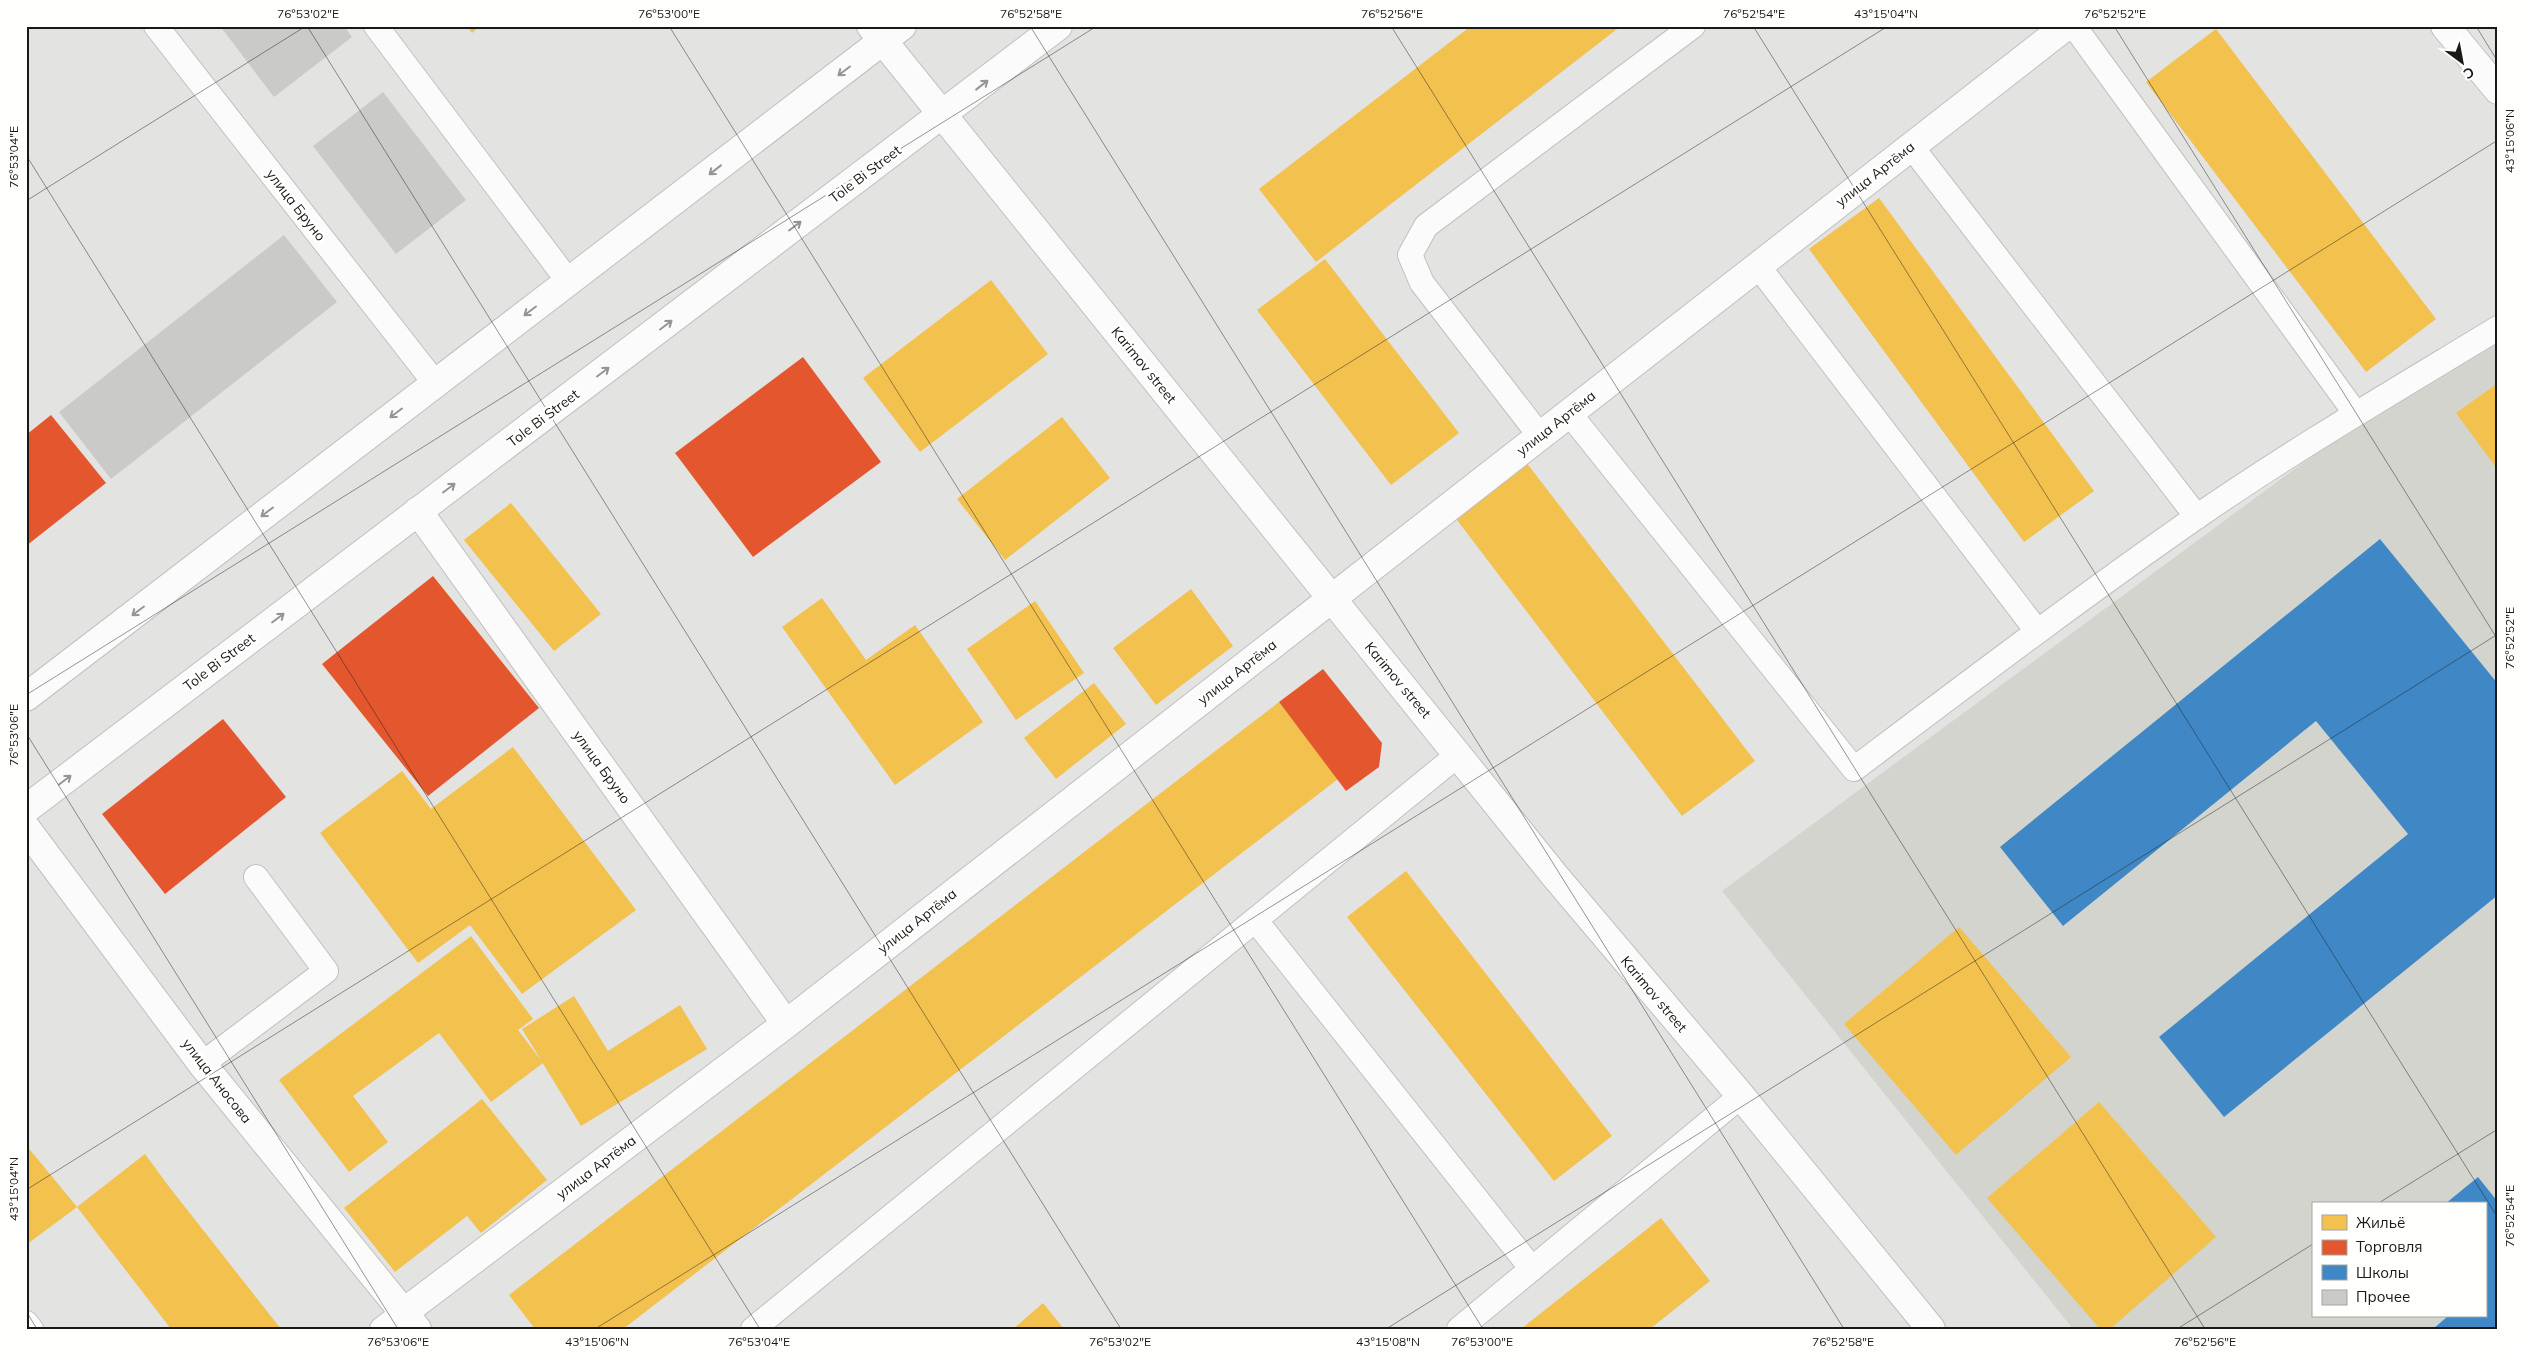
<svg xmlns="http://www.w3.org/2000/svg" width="2524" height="1355" viewBox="0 0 2524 1355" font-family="Mulish,sans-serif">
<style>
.built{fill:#d4d4ce;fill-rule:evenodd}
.homes{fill:#f2c14e}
.shops{fill:#e4572e}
.schools{fill:#3f88c5}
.building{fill:#cacac9}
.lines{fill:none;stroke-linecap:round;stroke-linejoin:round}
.service-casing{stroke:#c0c0bf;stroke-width:26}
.minor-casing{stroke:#c0c0bf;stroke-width:30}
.tertiary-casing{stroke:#c0c0bf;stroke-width:30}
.secondary-casing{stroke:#c0c0bf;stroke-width:30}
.service{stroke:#fbfbfb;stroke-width:24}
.minor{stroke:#fbfbfb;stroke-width:28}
.tertiary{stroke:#fbfbfb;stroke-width:28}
.secondary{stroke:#fbfbfb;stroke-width:28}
.oneway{stroke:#959595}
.ticks{fill:none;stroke:#191918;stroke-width:1;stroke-opacity:0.45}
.labels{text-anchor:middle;stroke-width:5;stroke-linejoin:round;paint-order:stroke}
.street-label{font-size:14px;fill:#191918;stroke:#fffffe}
.neatline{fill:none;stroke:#191918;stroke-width:2}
.ticks-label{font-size:12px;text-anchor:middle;fill:#191918}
</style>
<rect width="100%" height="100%" fill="#e3e3e2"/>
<path class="built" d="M2498,319v1010h-425l-351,-438zM2313,1204h172v112h-172z"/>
<path class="homes" d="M467,26h13l-8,7z
M1471,26h150l-305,236 -57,-73z
M2216,29l220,290 -70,53 -220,-290z
M1879,198l215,293 -70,51 -215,-293z
M1325,259l134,174 -68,52 -134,-175z
M991,280l57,74 -128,98 -57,-74z
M2498,383v87l-42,-57z
M1062,417l48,61 -105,82 -48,-61z
M1526,462l229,299 -73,55 -228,-300z
M511,503l90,111 -47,37 -90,-111z
M1191,589l42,57 -77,59 -43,-57z
M822,598l44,62 49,-35 68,97 -88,63 -113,-158z
M1035,601l49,72 -68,47 -49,-71z
M1094,683l32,41 -70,55 -32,-41z
M1279,702l59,77 -715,550h-88l-26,-34z
M513,747l123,163 -114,84 -52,-69 -52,38 -98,-130 82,-62 29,38z
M1406,871l206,265 -58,45 -207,-264z
M1959,927l112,130 -115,98 -112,-131z
M471,936l62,83 -15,11 25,33 -52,39 -52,-69 -86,63 35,46 -39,30 -70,-92z
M574,996l34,55 72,-46 27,44 -126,77 -59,-97z
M482,1099l65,81 -66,53 -14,-17 -72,56 -51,-64z
M2099,1102l117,135 -106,92h-10l-113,-131z
M26,1145l51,62 -51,38z
M145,1154l25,34 111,141h-110l-94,-122z
M1661,1218l49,63 -60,48h-129z
M1043,1303l21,26h-51z"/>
<path class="shops" d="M803,357l78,105 -128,95 -78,-104z
M51,415l55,68 -80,63v-111z
M433,576l106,132 -111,88 -106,-132z
M1323,669l59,74 -3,24 -33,24 -67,-89z
M223,719l63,78 -121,97 -63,-80z"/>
<path class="schools" d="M2380,539l118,145v211l-274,222 -65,-80 249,-203 -92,-113 -253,205 -63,-79z
M2478,1177l20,25v127h-65l15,-13h37v-112h-40z"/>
<path class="building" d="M220,26h124l8,11 -78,60z
M383,92l83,108 -70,54 -83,-108z
M284,235l53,67 -226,177 -52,-67z"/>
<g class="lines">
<g class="service-casing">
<path id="service" d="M156,26l279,357
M376,26l193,256
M2074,26l282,388
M1911,146l286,371
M1758,266l279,365
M1569,413l285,356c113,-85 225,-170 341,-251 98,-68 201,-128 303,-190
M1540,436l-118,-153 -12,-28 16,-29 267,-200
M1256,921l276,348
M202,1064l124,-93 -70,-94
M26,1323l5,6
M382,1329l21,-16
M753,1329l706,-575
M1459,1329l282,-233"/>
</g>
<g class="minor-casing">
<path id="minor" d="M418,511l368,513
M26,828l176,236 215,265
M403,1313l383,-289 1280,-998"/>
</g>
<g class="tertiary-casing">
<path id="tertiary" d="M871,26l684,850 186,220 190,233
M2445,26l53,64"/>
</g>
<g class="secondary-casing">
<path id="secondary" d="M26,697l876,-671
M26,809l1032,-783"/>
</g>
<use href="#service" class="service"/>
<use href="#minor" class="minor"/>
<use href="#tertiary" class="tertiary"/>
<use href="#secondary" class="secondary"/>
</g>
<defs><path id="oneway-shaft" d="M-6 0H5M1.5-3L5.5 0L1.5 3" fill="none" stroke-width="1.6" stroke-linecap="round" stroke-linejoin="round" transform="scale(1.25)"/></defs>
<g class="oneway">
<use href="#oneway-shaft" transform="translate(844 71) rotate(143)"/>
<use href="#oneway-shaft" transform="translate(982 85) rotate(-38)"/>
<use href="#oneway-shaft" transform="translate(715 170) rotate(142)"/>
<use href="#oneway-shaft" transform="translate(795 226) rotate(-37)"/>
<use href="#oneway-shaft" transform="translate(530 311) rotate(143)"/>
<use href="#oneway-shaft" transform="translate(666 325) rotate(-37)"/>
<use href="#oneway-shaft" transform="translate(603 372) rotate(-37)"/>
<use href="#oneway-shaft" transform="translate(396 413) rotate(143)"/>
<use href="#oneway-shaft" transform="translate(449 488) rotate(-37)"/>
<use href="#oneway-shaft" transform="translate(267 512) rotate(143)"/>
<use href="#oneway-shaft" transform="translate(138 611) rotate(143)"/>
<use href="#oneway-shaft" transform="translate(278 618) rotate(-37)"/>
<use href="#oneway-shaft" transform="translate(65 780) rotate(-37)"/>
</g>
<path class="ticks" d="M307,26l814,1303M669,26l814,1303M1030,26l814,1303M1391,26l814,1303M1753,26l745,1192M2114,26l384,614M2476,26l22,36M26,155l734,1174M26,201l280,-175M26,695l1071,-669M26,733l372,596M26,1190l1862,-1164M2377,1204l121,-75M26,1311l11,18M595,1329l1903,-1189M1386,1329l1112,-695M2177,1329l136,-85"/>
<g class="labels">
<g class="street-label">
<text transform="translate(865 174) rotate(-37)" y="5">Tole Bi Street</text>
<text transform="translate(1875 174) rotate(-38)" y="5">улица Артёма</text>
<text transform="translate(296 205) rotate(52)" y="5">улица Бруно</text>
<text transform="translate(1144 365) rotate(51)" y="5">Karimov street</text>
<text transform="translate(543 418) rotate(-37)" y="5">Tole Bi Street</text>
<text transform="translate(1556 423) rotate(-38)" y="5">улица Артёма</text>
<text transform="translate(219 662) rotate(-37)" y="5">Tole Bi Street</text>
<text transform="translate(1237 672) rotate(-38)" y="5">улица Артёма</text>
<text transform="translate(1398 680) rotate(50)" y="5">Karimov street</text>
<text transform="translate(602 767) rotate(54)" y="5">улица Бруно</text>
<text transform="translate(917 921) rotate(-38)" y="5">улица Артёма</text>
<text transform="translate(1654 994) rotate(50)" y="5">Karimov street</text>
<text transform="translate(217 1081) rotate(52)" y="5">улица Аносова</text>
<text transform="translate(596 1167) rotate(-37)" y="5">улица Артёма</text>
</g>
</g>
<rect width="2524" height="1355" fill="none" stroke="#fffffe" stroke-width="55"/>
<rect x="2312" y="1202" width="175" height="115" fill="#fffffe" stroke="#a3a3a2"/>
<rect x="2322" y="1215" width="25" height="15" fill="#f2c14e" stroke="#a3a3a2"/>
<text x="2356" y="1228" font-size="15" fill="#191918">Жильё</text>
<rect x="2322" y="1240" width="25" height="15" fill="#e4572e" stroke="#a3a3a2"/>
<text x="2356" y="1252" font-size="15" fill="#191918">Торговля</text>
<rect x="2322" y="1265" width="25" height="15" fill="#3f88c5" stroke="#a3a3a2"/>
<text x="2356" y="1278" font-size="15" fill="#191918">Школы</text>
<rect x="2322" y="1290" width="25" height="15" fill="#cacac9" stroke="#a3a3a2"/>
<text x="2356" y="1302" font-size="15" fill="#191918">Прочее</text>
<g transform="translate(2462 62) rotate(148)" stroke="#fffffe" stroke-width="4" paint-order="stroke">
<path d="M0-4L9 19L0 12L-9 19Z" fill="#191918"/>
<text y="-8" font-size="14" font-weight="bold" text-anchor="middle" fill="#191918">С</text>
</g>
<rect x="28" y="28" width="2468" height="1300" class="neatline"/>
<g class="ticks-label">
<text x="308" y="18">76°53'02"E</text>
<text x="669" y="18">76°53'00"E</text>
<text x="1031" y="18">76°52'58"E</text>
<text x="1392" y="18">76°52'56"E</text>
<text x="1754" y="18">76°52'54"E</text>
<text x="1886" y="18">43°15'04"N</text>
<text x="2115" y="18">76°52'52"E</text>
<text transform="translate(2510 141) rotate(-90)" y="4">43°15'06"N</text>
<text transform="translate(14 157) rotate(-90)" y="4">76°53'04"E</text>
<text transform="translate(2510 638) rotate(-90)" y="4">76°52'52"E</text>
<text transform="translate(14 735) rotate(-90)" y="4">76°53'06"E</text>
<text transform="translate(14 1189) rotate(-90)" y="4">43°15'04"N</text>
<text transform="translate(2510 1216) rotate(-90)" y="4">76°52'54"E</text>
<text x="398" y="1346">76°53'06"E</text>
<text x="597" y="1346">43°15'06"N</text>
<text x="759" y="1346">76°53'04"E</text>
<text x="1120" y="1346">76°53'02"E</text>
<text x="1388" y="1346">43°15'08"N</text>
<text x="1482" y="1346">76°53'00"E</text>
<text x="1843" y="1346">76°52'58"E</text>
<text x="2205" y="1346">76°52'56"E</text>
</g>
</svg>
